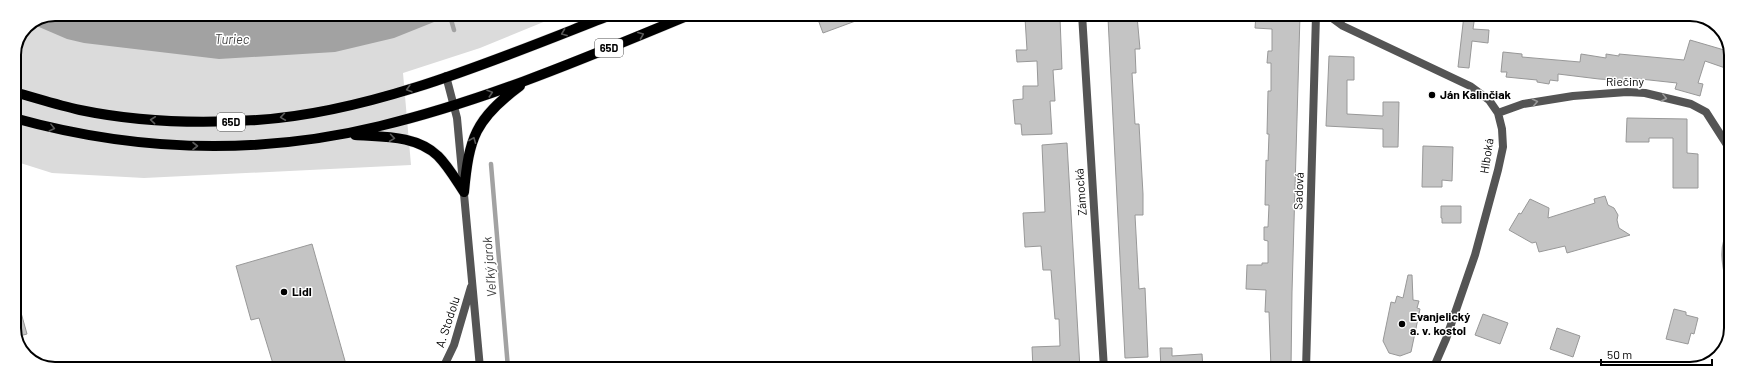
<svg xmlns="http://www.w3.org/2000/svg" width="1745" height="383" viewBox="0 0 1745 383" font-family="Barlow,sans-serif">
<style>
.green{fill:#dbdbdb}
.water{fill:#a2a2a2}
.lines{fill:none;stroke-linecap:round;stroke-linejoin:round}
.stream{stroke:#a2a2a2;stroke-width:4.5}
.building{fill:#c4c4c4;stroke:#989898}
.primary-casing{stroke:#dbdbdb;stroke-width:11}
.street{stroke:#545454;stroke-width:8}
.primary{stroke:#000;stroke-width:10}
.oneway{stroke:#595959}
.oneway2{stroke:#989898}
.poi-dot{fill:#000;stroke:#fff;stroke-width:1.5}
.labels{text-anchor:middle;stroke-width:3;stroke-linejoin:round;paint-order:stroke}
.shield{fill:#fff;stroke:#4c4c4c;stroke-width:1}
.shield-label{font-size:11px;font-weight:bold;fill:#000}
.street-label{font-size:12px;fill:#000;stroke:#fff}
.poi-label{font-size:12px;font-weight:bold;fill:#000;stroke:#fff;text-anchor:start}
.water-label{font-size:13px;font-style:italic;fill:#434343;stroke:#fff}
.rim{fill:none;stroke:#000;stroke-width:2}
</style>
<rect width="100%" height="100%" fill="#fff"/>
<path class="green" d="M55,14h508l-83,34 -77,25 8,92 -267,13 -92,-5 -38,-12v-106l12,-29z"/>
<path class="water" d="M55,14h112l25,4h110l22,-4h130l-60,24 -59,14 -116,7 -135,-16 -17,-4 -35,-15z"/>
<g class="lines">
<path class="stream" d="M447,14l3,2 4,14
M491,164l17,204
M1730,294c-3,-19 -13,-45 0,-62"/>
</g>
<path class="building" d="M816,14h53v2l-46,17z
M1256,15h44l-8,277 -1,77h-20l-2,-57h-4l1,-22 -20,-1 1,-24h15v-2h6v-22l-4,-1v-13h4l1,-22h-4l1,-45 2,1 1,-27h-2l1,-43h3v-28h-4l1,-12h4v-22l-17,-1z
M1464,15h11l-2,14 16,1 -1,13 -16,-2 -3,27 -11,-1z
M1137,16l3,33h-5l1,24h-4l3,51h4l4,70v21h-8l4,74 6,-1 3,69 -23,1 -17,-340z
M1041,17v2l19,-1 2,51 -9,1 2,31h-5l2,33 -30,1 -1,-11h-6l-2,-24 10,-1v-13h15l-1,-25 -20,1 -1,-12h11l-2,-32z
M1690,40l41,12v18l-26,-9 -7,22 5,1 -3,12 -25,-7 2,-6 -46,-5v3l-32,-2 -41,-5v7l-8,-1 -1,4 -12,-2v-2l-31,-3 1,-5h-6l2,-20 19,2v3l58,5 1,-8 25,4v-4l13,2v-2l65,6z
M1329,56l25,1v23h-7v34l36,2v-14h16l-1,45h-15v-18l-57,-3z
M1627,118l60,1v34l11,1v34h-25v-50h-24v4h-23z
M1067,143l13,226h-47l-1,-22 28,-1 -1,-27h-4l-4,-49h-8l-2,-24 -16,1 -2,-34 22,-1 -3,-67z
M1423,146l30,1 -1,34 -10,-1v7h-20z
M1605,196l3,9 6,3 4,7 -1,5 2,8 11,7 -63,18 -2,-7 -26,6 -3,-10 -4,1 -23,-13 10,-17 2,1 9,-15 19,9 -1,10 47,-15 -1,-4z
M1441,206h20v17h-19v-5h-1z
M312,244l35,124h-61l-2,-4 -10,3 -15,-49 -8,2 -15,-54z
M1408,275h4l1,25 6,1 -2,7 3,1 -9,43 -11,4 -11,-3 -6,-12 8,-39 4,1 2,-7 6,2z
M14,302h4l9,32 -11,3 -2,-4z
M1674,309l12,3v3l12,3 -4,16 -3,-1 -3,11 -22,-5z
M1483,314l25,9 -8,21 -25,-9z
M1557,328l23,8 -7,21 -23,-8z
M1160,348h12v8l30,-2 1,15h-16v-2l-26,2z"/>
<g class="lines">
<g class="primary-casing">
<path id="primary" d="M14,92c22,6 44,13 66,18 58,12 118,14 177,10 119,-8 245,-63 356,-106
M14,118c122,34 243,38 366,8 108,-26 210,-70 312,-112
M355,135c28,2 61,0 83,21 10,10 18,24 26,36
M464,192c5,-54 11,-73 56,-106"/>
</g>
<path class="street" d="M1082,14l22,355
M1328,15l15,11 127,60 19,14 9,13 4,16 1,18 -5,23 -23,85 -29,84 -13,30
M446,76l11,42 23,250
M1498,113l25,-9 50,-8 54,-4 18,1 46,11 15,8 25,39
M443,368l11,-23 17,-58
M1306,369l10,-354"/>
<use href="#primary" class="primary"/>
</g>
<defs><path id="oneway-chevron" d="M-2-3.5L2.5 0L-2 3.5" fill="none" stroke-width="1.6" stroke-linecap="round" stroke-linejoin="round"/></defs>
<g class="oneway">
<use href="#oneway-chevron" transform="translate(564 33) rotate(159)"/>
<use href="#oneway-chevron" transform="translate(641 35) rotate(-22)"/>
<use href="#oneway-chevron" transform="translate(409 89) rotate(164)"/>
<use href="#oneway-chevron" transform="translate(490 93) rotate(-18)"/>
<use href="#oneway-chevron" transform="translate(283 117) rotate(172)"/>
<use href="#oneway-chevron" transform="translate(153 120) rotate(-174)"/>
<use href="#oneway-chevron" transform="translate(52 128) rotate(14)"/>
<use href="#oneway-chevron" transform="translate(392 138) rotate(8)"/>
<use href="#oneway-chevron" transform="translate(473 140) rotate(-68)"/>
<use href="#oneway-chevron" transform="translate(195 146)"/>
</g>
<g class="oneway2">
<use href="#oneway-chevron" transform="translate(1664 98) rotate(14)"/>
<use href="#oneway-chevron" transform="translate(1535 102) rotate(-11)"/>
</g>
<g class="poi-dot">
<circle cx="1432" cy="95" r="4"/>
<circle cx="284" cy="292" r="4"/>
<circle cx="1402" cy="324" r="4"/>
</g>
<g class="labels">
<g class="shield">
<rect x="595" y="39" width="28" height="18" rx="3"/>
<rect x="217" y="113" width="28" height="18" rx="3"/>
</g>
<g class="shield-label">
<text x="609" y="52">65D</text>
<text x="231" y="126">65D</text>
</g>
<g class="street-label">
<text x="1625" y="86">Riečiny</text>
<text transform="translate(1487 156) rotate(-81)" y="4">Hlboká</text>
<text transform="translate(1299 191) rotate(-88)" y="4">Sadová</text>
<text transform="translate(1081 192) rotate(-94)" y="4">Zámocká</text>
<text transform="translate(448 322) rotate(-72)" y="4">A. Stodolu</text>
</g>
<g class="poi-label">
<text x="1440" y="99">Ján Kalinčiak</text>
<text x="292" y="296">Lidl</text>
<text x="1410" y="321">Evanjelický<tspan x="1410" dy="14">a. v. kostol</tspan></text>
</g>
<g class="water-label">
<text x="232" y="44">Turiec</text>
<text transform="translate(489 267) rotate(-95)" y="5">Veľký jarok</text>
</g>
</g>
<path d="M0 0H1745V383H0ZM55 21H1690A34 34 0 0 1 1724 55V328A34 34 0 0 1 1690 362H55A34 34 0 0 1 21 328V55A34 34 0 0 1 55 21Z" fill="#fff" fill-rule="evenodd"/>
<path class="rim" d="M55 21H1690A34 34 0 0 1 1724 55V328A34 34 0 0 1 1690 362H55A34 34 0 0 1 21 328V55A34 34 0 0 1 55 21Z"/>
<path d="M1601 359v6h111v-6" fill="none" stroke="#000000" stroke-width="2"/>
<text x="1607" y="359" font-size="12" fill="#000000" stroke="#ffffff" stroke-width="3" paint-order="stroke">50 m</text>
</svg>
